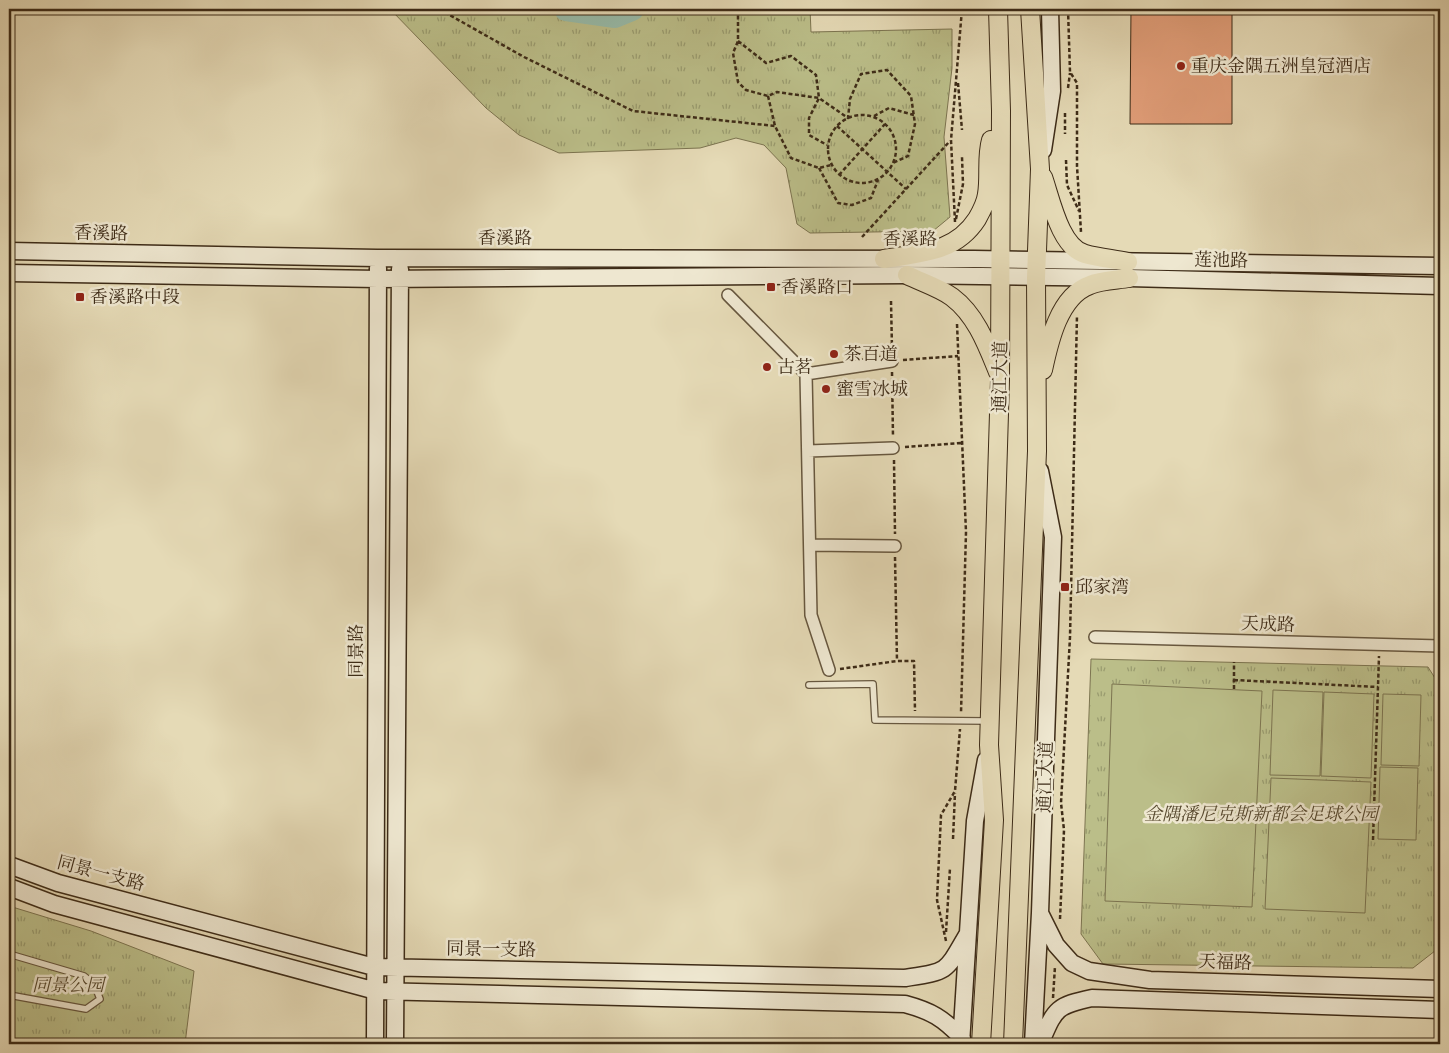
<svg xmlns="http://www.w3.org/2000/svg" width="1449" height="1053" viewBox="0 0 1449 1053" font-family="Alegreya,'Noto Serif SC',serif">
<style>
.grass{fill:url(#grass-tufts);stroke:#7c7450}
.garden{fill:#bbbe89;stroke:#7c7450}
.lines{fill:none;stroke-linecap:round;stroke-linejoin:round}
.river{stroke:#97bba9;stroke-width:24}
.building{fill:#e09d78;stroke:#3d2b17}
.lane-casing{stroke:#67573f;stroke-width:8}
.street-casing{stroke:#67573f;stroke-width:14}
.secondary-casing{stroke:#3d2b17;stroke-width:19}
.primary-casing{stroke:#3d2b17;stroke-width:20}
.path{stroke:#3d2b17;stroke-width:2.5;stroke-dasharray:4 2.5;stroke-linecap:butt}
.lane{stroke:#eee7d0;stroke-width:5.5}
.street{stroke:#eee7d0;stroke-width:11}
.secondary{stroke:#eee7d0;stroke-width:16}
.primary{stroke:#e5dab6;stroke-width:18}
.poi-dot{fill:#8f2418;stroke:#eee7d0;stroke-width:2}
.labels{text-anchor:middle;stroke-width:5;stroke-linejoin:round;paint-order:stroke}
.poi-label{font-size:18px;fill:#3d2b17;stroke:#eee7d0;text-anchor:start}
.street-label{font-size:18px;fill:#3d2b17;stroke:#eee7d0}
.park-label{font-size:18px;font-style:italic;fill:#56482e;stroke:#eee7d0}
</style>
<defs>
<pattern id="grass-tufts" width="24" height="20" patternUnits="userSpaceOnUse" patternTransform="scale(1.25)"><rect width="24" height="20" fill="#bbbe89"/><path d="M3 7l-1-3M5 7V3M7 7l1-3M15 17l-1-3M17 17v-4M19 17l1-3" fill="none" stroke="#999b6f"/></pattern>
</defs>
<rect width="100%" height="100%" fill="#e5dab6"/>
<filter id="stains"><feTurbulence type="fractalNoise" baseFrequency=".004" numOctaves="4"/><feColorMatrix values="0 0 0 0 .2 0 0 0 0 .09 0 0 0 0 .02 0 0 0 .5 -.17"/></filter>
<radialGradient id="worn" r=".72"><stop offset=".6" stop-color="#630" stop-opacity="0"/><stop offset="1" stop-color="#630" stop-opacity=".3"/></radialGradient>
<path class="grass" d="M390,9h420l1,23 141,-3v39l-8,69 6,80 -17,14 -123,2 -13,-9 -11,-56 -22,-23 -28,-7 -36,10 -141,5 -40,-18 -33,-27z
M1091,659l337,8 12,19v261l-27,21 -310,-4 -22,-30z
M9,906l82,25 103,40 -9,73h-176z"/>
<path class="garden" d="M1112,684l150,7 -10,216 -147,-6z
M1273,690l50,2 -3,84 -50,-1z
M1324,692l50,2 -3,84 -50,-2z
M1383,694l38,1 -2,71 -38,-1z
M1380,767l38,1 -2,72 -38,-1z
M1271,778l100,4 -6,131 -100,-4z"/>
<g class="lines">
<path class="river" d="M566,9l49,7 17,-7"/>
</g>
<path class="building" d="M1131,9h101v115h-102z"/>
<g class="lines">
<g class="lane-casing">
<path id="lane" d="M809,685l64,-1 2,36 113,1
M9,954l75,22 10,8 6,15 -14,10 -77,-14"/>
</g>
<g class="street-casing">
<path id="street" d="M728,295l78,79 5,241 18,55
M806,374l86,-13
M808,451l85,-3
M810,545l85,1
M1095,637l345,9"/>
</g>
<g class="secondary-casing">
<path id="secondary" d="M1043,150l9,-59 -2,-82
M9,251l368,7 597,1 466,7
M9,273l369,6 529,-4 222,3 311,8
M9,865l49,18 316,84 531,11c44,-7 40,-5 62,-43
M9,887l45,17 322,87 529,13c26,7 38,14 57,34
M1040,913l16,32 16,18 17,8 61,9 290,9
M375,1044l3,-776
M395,1044l5,-775
M961,1044l14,-223 11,-61
M1033,1044l7,-131 13,-376 -13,-66
M1040,1044c15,-34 14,-38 52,-46l348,12"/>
</g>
<g class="primary-casing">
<path id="primary" d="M1043,177c8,23 17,70 42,77 14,4 29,5 43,8
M884,259c36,-6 71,-6 93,-40 4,-7 9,-16 10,-25 3,-17 -1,-37 4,-54
M907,275c14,7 33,13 45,22 24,18 35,48 46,75
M1043,370c6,-28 16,-74 47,-85 11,-5 27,-5 39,-7
M981,1044l13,-224 -5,-75 11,-365 1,-269 -3,-102
M1013,1044l24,-593 -1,-173 4,-109 -10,-160"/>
</g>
<path class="path" d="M439,9l85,48 109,54 142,15
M738,9v32l-5,12 5,29 8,8 22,6 9,-4 42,6 29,20 2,-19 11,-25 26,-4 24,26 4,28 -7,32 -15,7
M1068,9l2,63 7,11v83l4,66
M738,41l28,22 25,-7 25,19 3,23 -10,20v17l18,10
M958,83l4,47
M1068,88l2,-15
M768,96l7,30 16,32 28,10 12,-3
M1065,113v21
M828 149a34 34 0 1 1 68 0a34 34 0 1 1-68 0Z
M874,116l15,-8 25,7
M837,126l69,63
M1066,160l1,25 12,26
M819,168l19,35 14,2 19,-7 7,-18
M839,175l46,-51
M956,219l7,-35 -1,-27
M955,222l-4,-82 11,-131
M862,237l88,-96
M891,301l1,48
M957,324l9,208 -5,181
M903,360l55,-4
M892,372l1,65
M905,447l57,-4
M894,460l1,74
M895,557l2,104
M840,669l57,-8h17l1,50
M1234,680l144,7
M1234,689v-27
M953,839l2,-46
M1373,840l6,-184
M1060,919l4,-89 -3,-27 9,-166 7,-322
M946,932l4,-64
M946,941l-9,-41 4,-85 14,-24 5,-62
M1053,998l2,-32"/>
<use href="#lane" class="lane"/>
<use href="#street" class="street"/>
<use href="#secondary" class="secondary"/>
<use href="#primary" class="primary"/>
</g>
<g class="poi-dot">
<circle cx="1181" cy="66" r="5"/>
<rect x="766" y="282" width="10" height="10" rx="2.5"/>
<rect x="75" y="292" width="10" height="10" rx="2.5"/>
<circle cx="834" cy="354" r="5"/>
<circle cx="767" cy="367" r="5"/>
<circle cx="826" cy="389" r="5"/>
<rect x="1060" y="582" width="10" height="10" rx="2.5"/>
</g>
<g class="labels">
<g class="poi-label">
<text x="1191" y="72">重庆金隅五洲皇冠酒店</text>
<text x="781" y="293">香溪路口</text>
<text x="90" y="303">香溪路中段</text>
<text x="844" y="360">茶百道</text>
<text x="777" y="373">古茗</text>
<text x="836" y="395">蜜雪冰城</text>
<text x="1075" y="593">邱家湾</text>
</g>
<g class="street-label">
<text transform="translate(101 233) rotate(1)" y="6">香溪路</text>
<text x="505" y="244">香溪路</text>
<text x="910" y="245">香溪路</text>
<text transform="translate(1221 260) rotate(1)" y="6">莲池路</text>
<text transform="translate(1000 377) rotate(-89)" y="6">通江大道</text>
<text transform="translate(1268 624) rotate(2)" y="6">天成路</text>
<text transform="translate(356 651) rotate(-90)" y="6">同景路</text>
<text transform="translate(1045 777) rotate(-88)" y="6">通江大道</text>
<text transform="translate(101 873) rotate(15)" y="6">同景一支路</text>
<text transform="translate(491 949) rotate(1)" y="6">同景一支路</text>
<text transform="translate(1225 962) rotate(2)" y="6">天福路</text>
</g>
<g class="park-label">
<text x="1261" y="820">金隅潘尼克斯新都会足球公园</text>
<text x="68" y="991">同景公园</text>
</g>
</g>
<rect width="1449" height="1053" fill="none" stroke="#e5dab6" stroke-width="30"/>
<rect x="10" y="10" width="1429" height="1033" fill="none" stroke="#3d2b17" stroke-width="2.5"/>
<rect x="15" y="15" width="1419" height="1023" fill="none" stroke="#3d2b17"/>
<rect width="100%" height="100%" filter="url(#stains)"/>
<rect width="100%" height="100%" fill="url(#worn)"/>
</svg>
